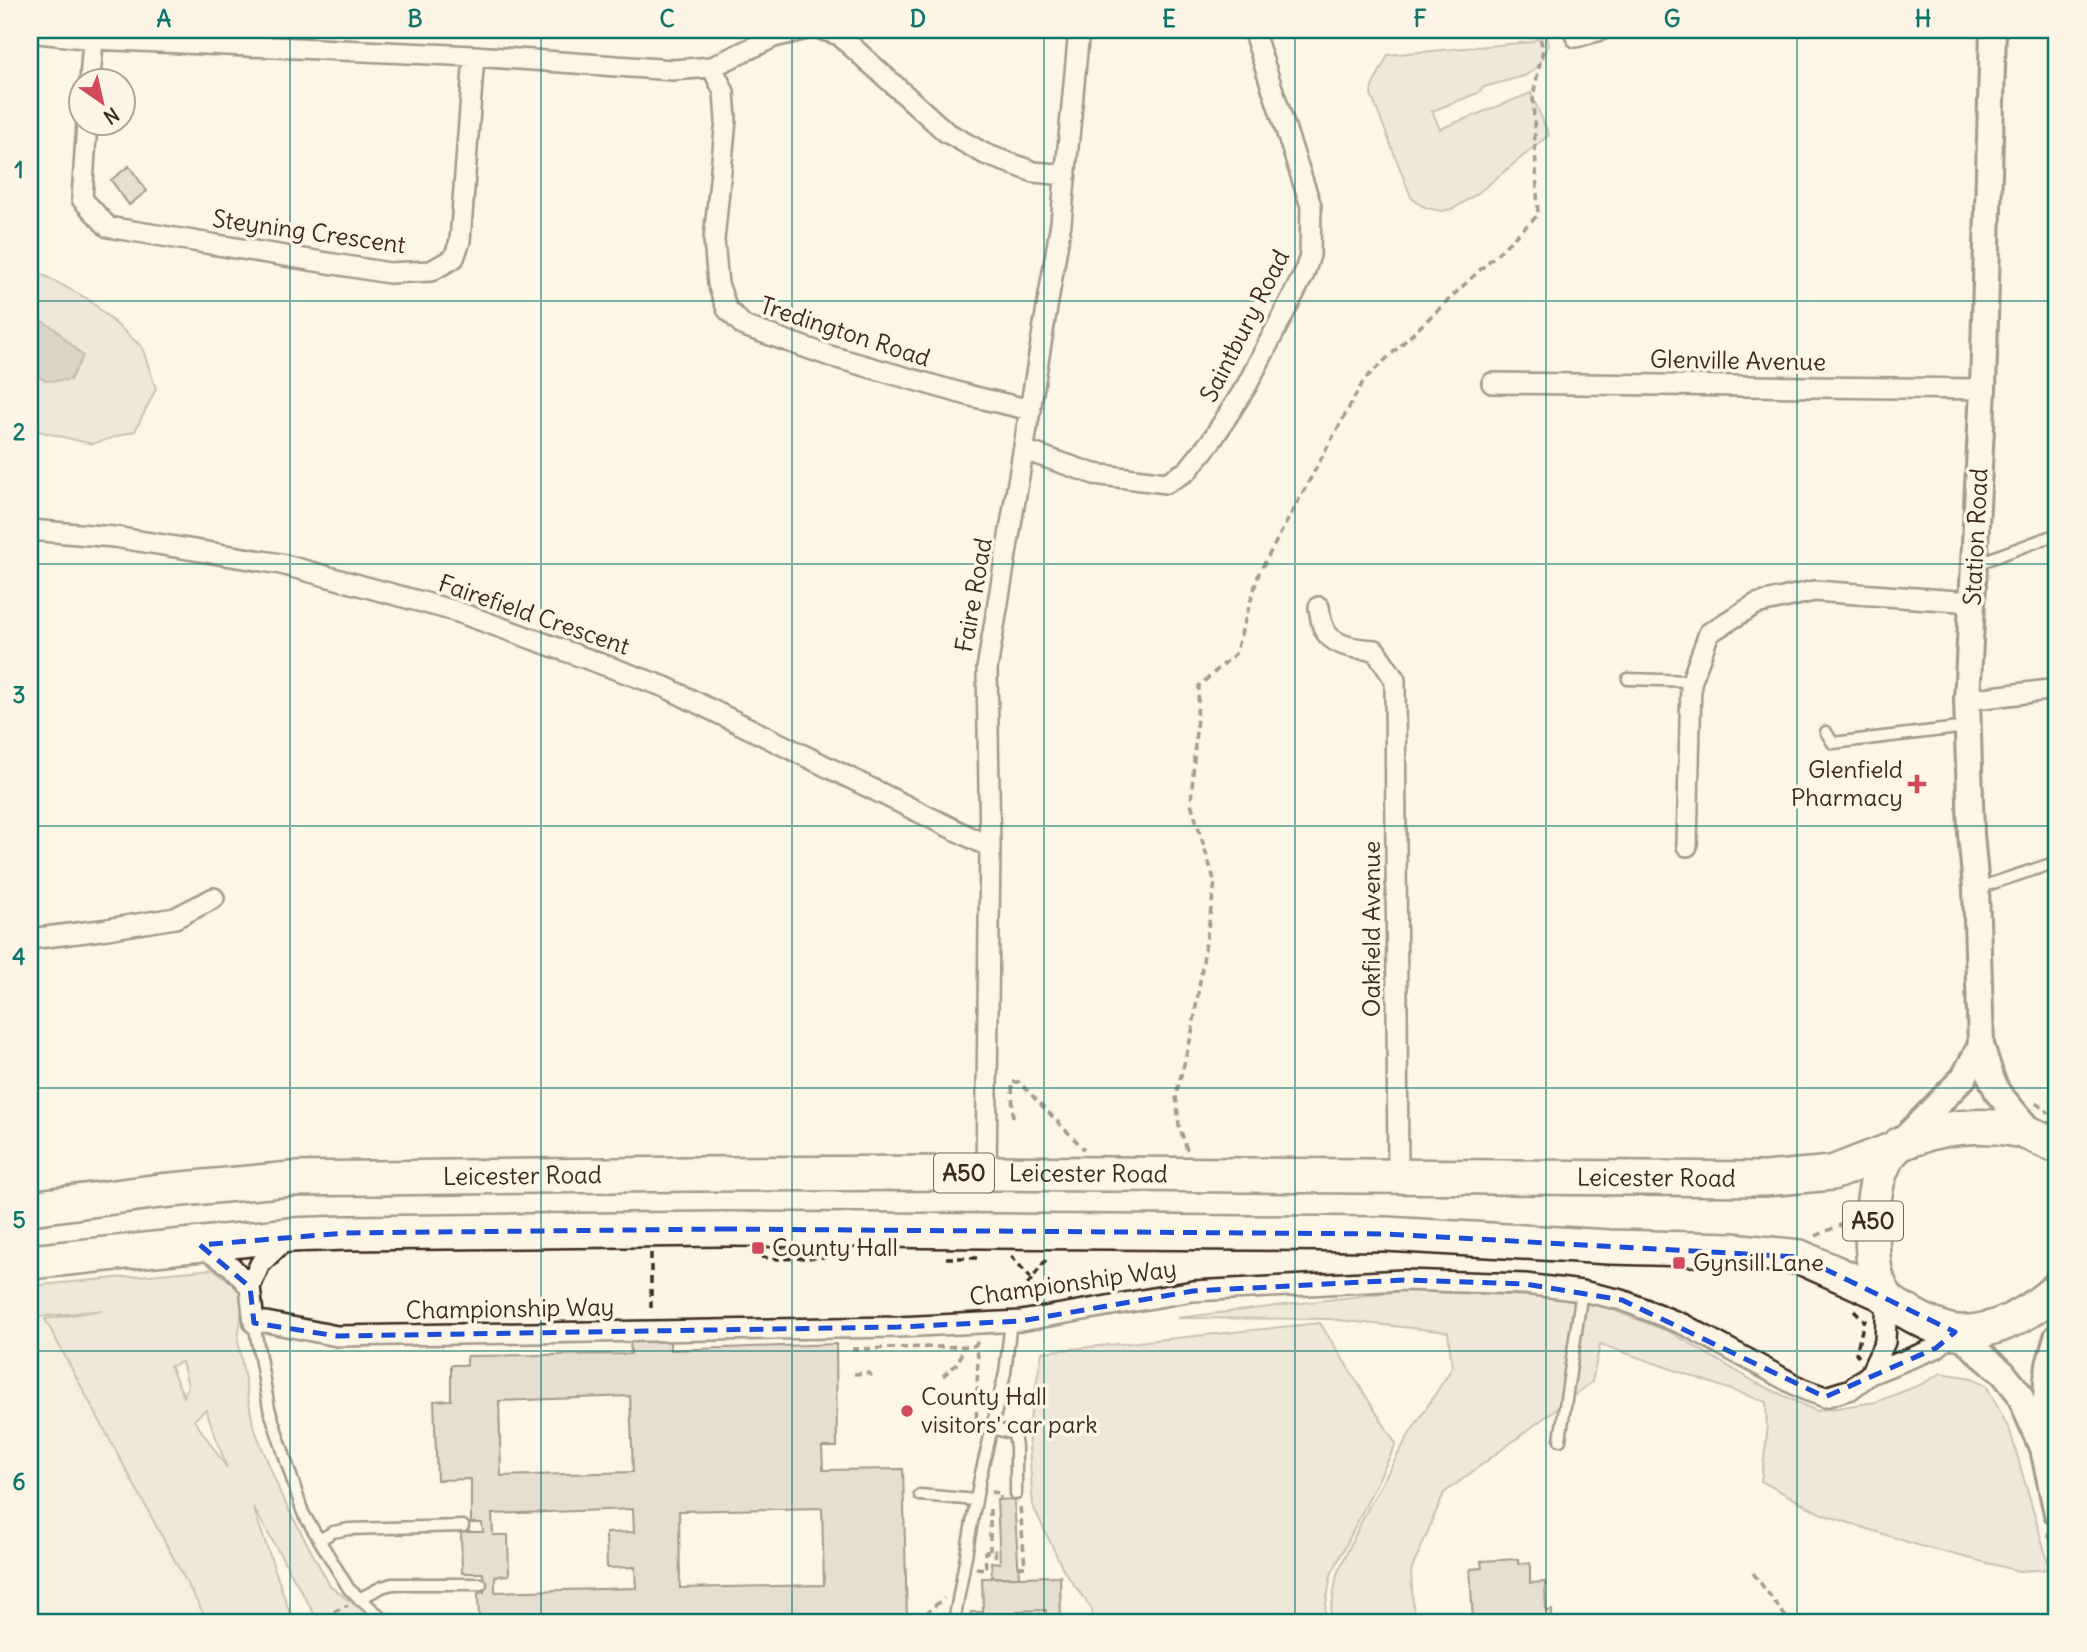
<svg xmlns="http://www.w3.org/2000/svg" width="2087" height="1652" viewBox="0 0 2087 1652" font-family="Delius,sans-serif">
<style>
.built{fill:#eee6d6}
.green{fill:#e0d8c8;stroke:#8e8173;stroke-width:2;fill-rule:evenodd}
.water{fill:#b7ad9e;stroke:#85796b;stroke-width:2}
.building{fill:#ccc2b3;stroke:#3b2a1e;stroke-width:2;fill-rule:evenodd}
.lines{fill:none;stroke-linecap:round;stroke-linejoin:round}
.service-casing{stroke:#3b2a1e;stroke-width:15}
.minor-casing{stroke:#3b2a1e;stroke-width:24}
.tertiary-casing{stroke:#3b2a1e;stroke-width:30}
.trunk-casing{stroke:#3b2a1e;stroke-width:38}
.path{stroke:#3b2a1e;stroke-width:3.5;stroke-dasharray:7 5;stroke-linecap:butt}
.service{stroke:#fcf5e5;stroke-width:10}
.minor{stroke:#fcf5e5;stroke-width:19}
.tertiary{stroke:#fcf5e5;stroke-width:24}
.trunk{stroke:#fcf5e5;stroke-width:33}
.marked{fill:none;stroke:#1d4ed8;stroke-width:5;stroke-dasharray:14 9;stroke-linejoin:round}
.grid{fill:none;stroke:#0f766e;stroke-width:2;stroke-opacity:0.55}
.poi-dot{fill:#d1495b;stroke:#fcf5e5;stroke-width:2.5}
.labels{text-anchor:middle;stroke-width:7;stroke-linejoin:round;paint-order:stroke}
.shield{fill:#fcf5e5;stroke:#75675a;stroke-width:2}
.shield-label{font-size:23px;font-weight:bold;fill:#3b2a1e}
.street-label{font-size:24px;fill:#3b2a1e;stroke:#fcf5e5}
.poi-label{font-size:24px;fill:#3b2a1e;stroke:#fcf5e5;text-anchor:start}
.neatline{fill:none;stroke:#0f766e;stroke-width:2.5}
.grid-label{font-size:23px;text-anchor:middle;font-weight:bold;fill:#0f766e}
</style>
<rect width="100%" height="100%" fill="#fcf5e5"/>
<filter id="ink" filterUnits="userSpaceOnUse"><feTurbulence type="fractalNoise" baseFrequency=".0143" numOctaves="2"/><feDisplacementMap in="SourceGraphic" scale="14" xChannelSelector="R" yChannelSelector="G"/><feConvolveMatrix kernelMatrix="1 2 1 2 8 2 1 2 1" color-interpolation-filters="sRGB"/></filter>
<g filter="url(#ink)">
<path class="built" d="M45,1319l163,303h-178v-301z"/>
<path class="green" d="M1539,30h6l4,14 -5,13 -10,13 -10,6 -40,11 -6,6 -46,18 8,18 91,-36 18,42 -71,58 -25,16 -12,2 -14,-3 -10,-5 -6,-6 -40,-103 1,-7 16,-32 143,-13 10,-6z
M30,268l58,31 54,48 14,42 -21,42 -43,13 -62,-15z
M214,1269l30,24 -6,48 15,84 29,72 48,89 47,36h-58l-66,-115 40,115h-85l-163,-303 58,-9 -73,8v-32zM182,1362l6,23 -4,12 -14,-31zM205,1410h1l21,58 -33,-48z
M1402,1291l151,6 54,11 63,24 87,51 59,28 60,-9 46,-18 19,-11 31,5 14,7 24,46 40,138 -31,2 -102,-26 -95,-31 -61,-33 6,-45 -1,-34 -166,-58 -8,38 -148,111 -33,78 3,51h-85l8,-48 28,-60 42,-76 45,-70 -4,-36 -119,-13 -152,-1z
M1320,1323l76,121 -65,131 -8,47h-230l-1,-13 -28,-38 -31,-65 -5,-76 14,-78z"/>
<path class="water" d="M30,314l24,14 29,28 -13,24 -23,1 -17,-8z"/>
<path class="building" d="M129,166l18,25 -18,14 -18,-25z
M670,1339v11l166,-6 1,103h-15l1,23 80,-1 4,150 -70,3h-358l-1,-29 6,-1 -1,-19h-21l-1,-41h22l-1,-9h-11v-44l-34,1 -3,-79 17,-1v-35h16v-9l164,-2 -1,-14zM630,1396l3,76 -132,4 -2,-75zM822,1508l2,77 -144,3 -1,-77zM633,1509l1,23 -28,1 1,35 28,-1 1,21 -141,4v-16l14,-1 -1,-40h-15l-1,-21z
M1014,1499l5,78h-27l-1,-15 9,1 -3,-63z
M1518,1559v5l12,-1v20l15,-1 1,29 6,-1v12h-79l-3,-53 12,-1 -1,-7z
M1060,1576l1,46h-15v-12l-29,1v11h-46v-10h12l-1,-34z"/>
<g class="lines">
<g class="service-casing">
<path id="service" d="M1976,564l81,-30
M1628,679l64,2
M1826,732l7,11 134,-16
M1978,888l79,-26
M254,1323l15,85 34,105 46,76 38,33
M992,1428l22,6 2,13v47
M1560,1440l22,-149
M920,1495l56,5
M319,1540l14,-8 16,-3 114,-3
M359,1599l23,-12 10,-3h89
M1039,1620v2
M954,1622l26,-144 25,-105 6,-52"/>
</g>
<g class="minor-casing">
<path id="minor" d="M823,30l16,5 107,97 39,22 49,18 32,3
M30,32l63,7 381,17 199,14 39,-3 62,-30 29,-7
M1576,37l25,-7
M712,67l12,25 2,28 -12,120 4,44 9,25 17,17 86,30 141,40 60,14
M90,80l3,-41
M87,122l-5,77 26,28 281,46 42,-2 23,-13 6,-17 14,-185
M1492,383l491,6
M1024,450l70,24 72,9 21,-12 25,-31 35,-55 57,-111 6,-19 1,-49 -58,-176
M30,530l84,7 167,27 174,47 210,76 325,160
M1319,607c1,7 2,15 5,22 9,18 34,20 51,21l20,30 3,497
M1967,700l90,-11
M1687,846l4,-163 18,-50 47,-29 58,-13 159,11
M30,939l71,-9 74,-12 39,-20
M986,1173l4,-326 -3,-178 74,-446 18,-193
M289,1236l-29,28 -10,23 4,36 12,-1 71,14 561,-9 123,-6 172,-30 210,-11 122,4 57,7 40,9 63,25 118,64 22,8 26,-8 19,-15 66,-26 19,-16
M200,1246l31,20 19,21
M1870,1374l15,-32 2,-44"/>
</g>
<g class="tertiary-casing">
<path id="tertiary" d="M1993,30l-10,359 -16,311 4,134 5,54 5,157 11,35 6,13 36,43
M1901,1142l63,-65 17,-32
M1958,1332l20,20 25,21 16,20 25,60 13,60
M2044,1445l3,-65 2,-15 8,-28"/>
</g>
<g class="trunk-casing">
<g id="trunk">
<path d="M2057,1146c-8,-3 -16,-7 -24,-11 -32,-13 -84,-10 -115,2 -8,3 -19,6 -24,12 -18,19 -21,51 -22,75 0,23 0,54 14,73 6,8 18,13 26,18 13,7 30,16 45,17 38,2 73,-19 100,-43"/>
<path id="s1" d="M30,1208l130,-17 131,-12 399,-5 296,-1 779,6 67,-6 62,-24"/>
<path d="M30,1262l260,-27 56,-2 377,-4 663,5 223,13 123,3 68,7 85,38"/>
</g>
</g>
<path class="path" d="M2036,1103l13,10
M1013,1117l-1,-35h7l65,67
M1187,1150l-8,-25 -3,-30 16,-62 23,-150 -24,-80 8,-117 36,-32 24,-81 105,-193 174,-165 -5,-119 10,-47 -5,-19
M1816,1236l31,-14
M651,1253v59
M1011,1256l20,22
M761,1257l16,2 50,-2
M946,1258h35
M1013,1304l35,-47
M1854,1310l12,12
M852,1349l122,-3
M1859,1357l-3,-4 8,-31
M854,1374l15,-1 3,4
M943,1376l16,-14 4,-16
M976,1430l2,-74 -4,-10 4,-4
M991,1492l9,1v7
M990,1509v42
M2048,1532l9,36
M1018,1567h7l-5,-61
M976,1568l10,1 -1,-17 10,-1 1,11
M1753,1573l33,44 7,5
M312,1622l36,-17
M874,1622l2,-2
M916,1622l28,-24"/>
<use href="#service" class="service"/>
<use href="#minor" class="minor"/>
<use href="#tertiary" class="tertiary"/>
<use href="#trunk" class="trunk"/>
</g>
</g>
<path d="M0 0H2087V1652H0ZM723,1229l663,5 414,23 155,75 -19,16 -111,49 -203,-97 -97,-16 -122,-4 -210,11 -172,30 -123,6 -561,9 -83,-13 -4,-36 -50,-42 146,-12z" fill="#fcf5e5" fill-opacity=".55" fill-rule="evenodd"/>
<path class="marked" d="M723,1229l663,5 414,23 155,75 -19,16 -111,49 -203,-97 -97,-16 -122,-4 -210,11 -172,30 -123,6 -561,9 -83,-13 -4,-36 -50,-42 146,-12z"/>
<path class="grid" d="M290,30v1592M541,30v1592M792,30v1592M1044,30v1592M1295,30v1592M1546,30v1592M1797,30v1592M30,301h2027M30,564h2027M30,826h2027M30,1088h2027M30,1351h2027"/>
<g class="poi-dot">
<path d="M1913.5 773.5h7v7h7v7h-7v7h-7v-7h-7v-7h7z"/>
<rect x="751" y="1241" width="14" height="14" rx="3.5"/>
<rect x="1672" y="1256" width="14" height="14" rx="3.5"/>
<circle cx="907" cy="1411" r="7"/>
</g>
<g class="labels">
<g class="shield">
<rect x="934" y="1153.5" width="60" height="39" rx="5"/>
<rect x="1843" y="1201.5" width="60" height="39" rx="5"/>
</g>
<g class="shield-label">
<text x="964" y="1181">A50</text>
<text x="1873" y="1229">A50</text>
</g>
<g class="street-label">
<text transform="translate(309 232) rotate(8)" y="8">Steyning Crescent</text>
<text transform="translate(1245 326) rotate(-63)" y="8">Saintbury Road</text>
<text transform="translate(845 332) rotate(18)" y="8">Tredington Road</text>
<text transform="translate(1738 361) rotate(1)" y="8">Glenville Avenue</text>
<text transform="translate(1976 537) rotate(-87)" y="8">Station Road</text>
<text transform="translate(974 595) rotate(-80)" y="8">Faire Road</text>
<text transform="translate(534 615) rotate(19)" y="8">Fairefield Crescent</text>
<text transform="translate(1372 929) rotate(-90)" y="8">Oakfield Avenue</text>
<text dy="8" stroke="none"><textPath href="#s1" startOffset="1060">Leicester Road</textPath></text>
<text dy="8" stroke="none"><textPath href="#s1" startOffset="494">Leicester Road</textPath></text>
<text dy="8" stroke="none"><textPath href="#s1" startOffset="1628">Leicester Road</textPath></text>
<text transform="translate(1073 1283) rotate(-8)" y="8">Championship Way</text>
<text transform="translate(510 1309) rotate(-1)" y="8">Championship Way</text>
</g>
<g class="poi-label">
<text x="1903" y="778" text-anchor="end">Glenfield<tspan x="1903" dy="28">Pharmacy</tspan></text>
<text x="772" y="1256">County Hall</text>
<text x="1693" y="1271">Gynsill Lane</text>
<text x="921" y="1405">County Hall<tspan x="921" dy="28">visitors' car park</tspan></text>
</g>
</g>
<rect width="2087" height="1652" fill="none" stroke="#fcf5e5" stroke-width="77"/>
<g transform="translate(102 102) rotate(146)"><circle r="33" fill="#fcf5e5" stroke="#afa495" stroke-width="2"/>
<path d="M0-5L12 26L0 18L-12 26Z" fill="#d1495b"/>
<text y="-10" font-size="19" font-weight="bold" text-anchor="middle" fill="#3b2a1e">N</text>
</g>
<rect x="38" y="38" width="2010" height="1576" class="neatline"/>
<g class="grid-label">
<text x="164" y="27">A</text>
<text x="415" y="27">B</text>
<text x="667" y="27">C</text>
<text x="918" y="27">D</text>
<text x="1169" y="27">E</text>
<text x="1420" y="27">F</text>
<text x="1672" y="27">G</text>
<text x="1923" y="27">H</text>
<text x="19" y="178">1</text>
<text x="19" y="440">2</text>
<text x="19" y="703">3</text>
<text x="19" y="965">4</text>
<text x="19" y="1228">5</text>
<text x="19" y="1490">6</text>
</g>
</svg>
